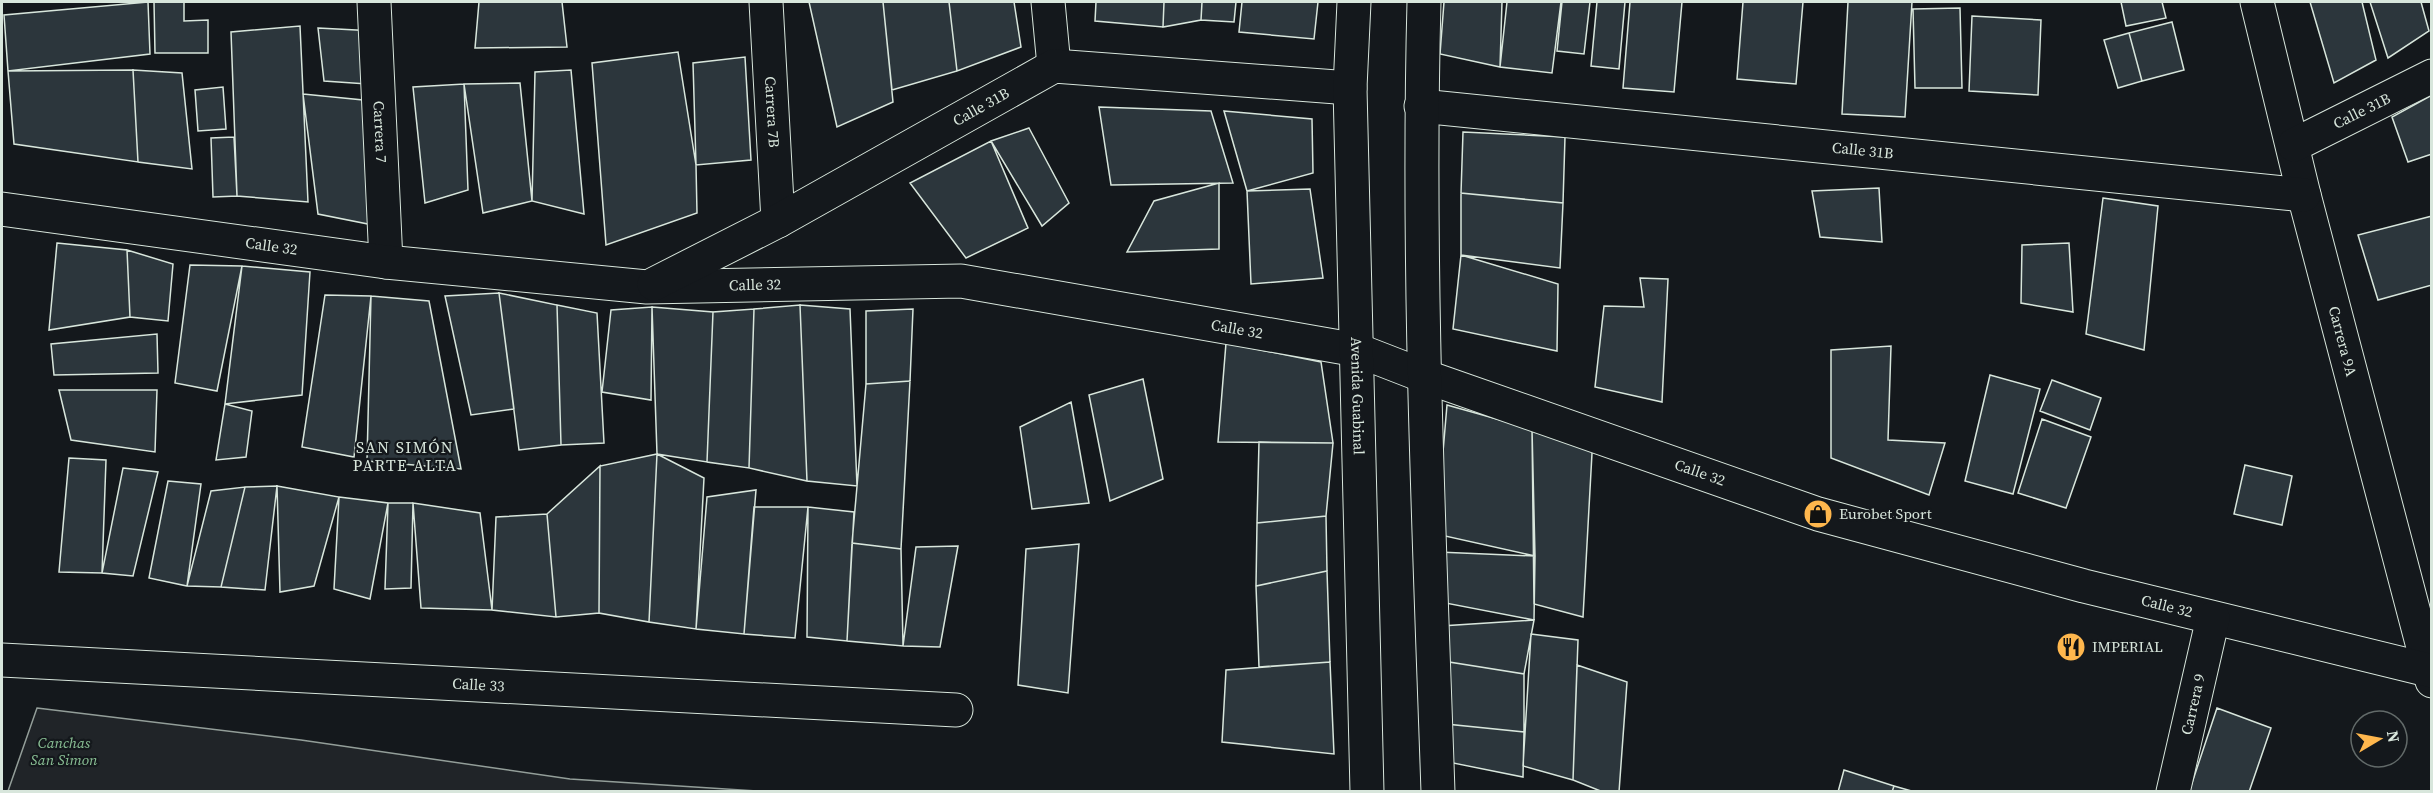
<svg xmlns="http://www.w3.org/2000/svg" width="2433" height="793" viewBox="0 0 2433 793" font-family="'Source Serif 4',serif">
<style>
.green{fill:#202428;stroke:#939e99;stroke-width:1.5}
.building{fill:#2c363c;stroke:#d8e6dc;stroke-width:1.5}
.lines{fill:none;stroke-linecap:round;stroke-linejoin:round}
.minor-casing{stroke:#d8e6dc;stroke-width:35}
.major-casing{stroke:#d8e6dc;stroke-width:35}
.minor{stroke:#14181c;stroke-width:33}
.major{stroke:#14181c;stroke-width:33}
.labels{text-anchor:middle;stroke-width:4.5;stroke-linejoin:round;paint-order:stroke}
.street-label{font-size:15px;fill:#d8e6dc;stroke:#14181c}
.poi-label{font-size:15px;fill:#d8e6dc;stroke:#14181c;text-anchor:start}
.park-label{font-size:15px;font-style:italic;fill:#8ac095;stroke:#14181c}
.neighbourhood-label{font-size:16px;letter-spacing:1.5px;fill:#d8e6dc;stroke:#14181c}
</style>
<rect width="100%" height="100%" fill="#14181c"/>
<path class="green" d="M37,708l264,32 269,39 187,12h-749z"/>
<path class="building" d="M148,2l2,52 -142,17 -4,-56z
M154,2h30v19l24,-1v33h-53z
M479,2h83l5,45 -92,1z
M809,2h74l10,100 -56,25z
M883,2h66l8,69 -65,19z
M949,2h65l7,45 -64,24z
M1096,2h68l-1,25 -68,-6z
M1164,2h38l-1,18 -38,7z
M1202,2h34l-2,20 -33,-2z
M1242,2h76l-4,37 -75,-7z
M1444,2h58l-2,65 -60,-13z
M1507,2h54l-9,71 -52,-6z
M1562,2h28l-6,52 -27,-3z
M1597,2h28l-6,67 -28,-3z
M1630,2h52l-8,90 -51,-4z
M1743,2h60l-7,82 -59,-5z
M1848,2h64l-7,115 -63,-3z
M2121,2h41l4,16 -40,8z
M2310,2h52l14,58 -42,23z
M2370,2h51l8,29 -41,27z
M1960,8l2,80h-47l-2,-79z
M1972,16l69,4 -3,75 -69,-4z
M2172,22l12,48 -42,11 -13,-48z
M300,26l8,176 -71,-6 -6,-164z
M318,28l57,3 -8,53 -43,-3z
M2129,33l13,48 -24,7 -14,-48z
M678,52l18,113 1,48 -91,32 -14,-182z
M745,57l6,103 -55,5 -3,-102z
M133,70l5,92 -124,-18 -6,-73z
M133,70l49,3 10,96 -54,-7z
M571,70l13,144 -52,-13 3,-129z
M520,83l12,118 -49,12 -19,-129z
M464,84l4,106 -43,13 -12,-116z
M223,87l3,42 -28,2 -3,-41z
M303,94l70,7 10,126 -65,-13z
M2432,95v59l-24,8 -16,-45z
M1099,107l112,4 22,72 -122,2z
M1224,111l88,8 1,54 -66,18z
M1029,128l40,75 -27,23 -51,-85z
M1463,132l102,5 -2,66 -102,-10z
M234,137l3,59 -24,1 -2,-59z
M991,141l37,87 -62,30 -56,-75z
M1219,183v66l-92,3 27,-51z
M1879,188l3,54 -62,-5 -8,-46z
M1310,189l13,89 -72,6 -4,-93z
M1461,193l102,10 -3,65 -99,-13z
M2103,198l55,8 -14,144 -58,-16z
M2432,216v69l-54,15 -20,-65z
M57,243l70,7 3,67 -81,13z
M2069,243l4,69 -52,-9 1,-58z
M127,250l46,14 -5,57 -38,-4z
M1461,255l97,29 -1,67 -104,-22z
M190,265l52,1 -25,125 -42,-8z
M242,266l68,6 -8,123 -77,9z
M1640,278l28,1 -6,123 -67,-15 9,-81 40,1z
M499,293l58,12 4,140 -42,5z
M499,293l15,116 -43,6 -26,-119z
M325,295l46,1 -17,161 -52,-10z
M371,296l58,5 32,168 -94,-8z
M557,305l40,8 7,130 -43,2z
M800,305l7,176 -58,-13 5,-159z
M800,305l50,4 7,177 -50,-5z
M652,307l61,5 -6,150 -50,-8z
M652,307l-1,93 -49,-8 9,-82z
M754,309l-5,159 -42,-6 6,-150z
M913,309l-3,72 -44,3v-73z
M157,334l1,39 -104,2 -3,-31z
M1226,343l95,19 12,81 -115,-1z
M1891,346l-3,94 57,3 -16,52 -98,-37v-108z
M1990,375l50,14 -27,105 -48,-13z
M1143,379l20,100 -53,22 -21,-106z
M2052,380l49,18 -11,32 -50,-19z
M910,381l-9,168 -49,-6 14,-159z
M59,390h98l-2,62 -84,-12z
M1071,402l18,101 -57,6 -12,-82z
M225,404l27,7 -6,46 -30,3z
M1447,405l85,24 3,127 -99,-22z
M2042,419l49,18 -25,71 -48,-15z
M1532,429l61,6 -10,182 -49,-13z
M1259,442l74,1 -7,73 -69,7z
M657,454l-8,168 -50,-9 1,-147z
M657,454l47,24 -8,151 -47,-7z
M69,458l37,2 -4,113 -43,-1z
M2245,465l47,11 -10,49 -48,-11z
M600,466l-1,147 -43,4 -9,-103z
M123,468l35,4 -25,104 -31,-3z
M168,481l33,3 -14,102 -38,-8z
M277,486l-12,104 -44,-3 24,-100z
M277,486l62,11 -25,89 -34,6z
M245,487l-24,100 -34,-1 24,-95z
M756,490l-12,144 -48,-5 11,-132z
M339,497l49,6 -18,96 -36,-10z
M388,503h25l-2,85 -26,1z
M413,503l67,10 12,97 -71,-2z
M754,507h54l-13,131 -51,-4z
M808,507l46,5 -7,129 -40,-4z
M547,514l9,103 -64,-7 4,-93z
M1326,516l1,55 -71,15 1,-63z
M852,543l49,6 2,97 -56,-5z
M1079,544l-11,149 -50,-8 8,-136z
M958,546l-18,101 -37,-1 13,-99z
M1438,552l97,4 -1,64 -94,-18z
M1327,571l3,91 -71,5 -3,-81z
M1534,620l-10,54 -81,-13 -2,-35z
M1531,634l47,6 -5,140 -50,-14z
M1443,661l81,13v58l-78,-8z
M1330,662l4,92 -112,-12 4,-72z
M1577,665l50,17 -8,110h-16l-30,-12z
M2217,708l54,20 -22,64h-60z
M1446,724l78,8 -1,45 -75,-15z
M1844,770l50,16 -2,6h-54z
M1894,786l21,6h-23z"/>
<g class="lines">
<g class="minor-casing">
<g id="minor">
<path id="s1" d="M374,2l12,260"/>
<path id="s2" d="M766,2l12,219"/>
<path d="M1048,2l6,64"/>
<path id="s3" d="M2257,2l47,193 128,486"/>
<path id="s4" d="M1421,106l883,89"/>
<path id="s5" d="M2294,145l138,-69"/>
<path id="s6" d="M2,209l384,53 261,25 314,-6 396,69 67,26 394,138 266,72 348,85"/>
<path id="s7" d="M654,284l124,-63 276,-155 296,22"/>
<path id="s8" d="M2,660l954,50"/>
<path id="s9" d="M2173,792l40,-174"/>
</g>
</g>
<g class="major-casing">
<g id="major">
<path id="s10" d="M1354,2l-4,86 17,704"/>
<path d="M1424,2c-7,263 5,526 14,790"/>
</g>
</g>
<use href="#minor" class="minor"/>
<use href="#major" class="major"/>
</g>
<defs>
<g id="shop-disc" transform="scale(1.5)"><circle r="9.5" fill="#ffb74d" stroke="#14181c"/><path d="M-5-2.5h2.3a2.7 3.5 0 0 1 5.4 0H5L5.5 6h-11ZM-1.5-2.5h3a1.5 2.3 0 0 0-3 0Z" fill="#111"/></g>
<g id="restaurant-disc" transform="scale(1.5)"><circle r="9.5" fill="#ffb74d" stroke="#14181c"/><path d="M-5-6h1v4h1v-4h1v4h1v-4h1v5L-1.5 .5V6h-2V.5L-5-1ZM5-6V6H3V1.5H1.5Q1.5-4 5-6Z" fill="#111"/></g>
</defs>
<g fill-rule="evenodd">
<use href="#shop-disc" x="1818" y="514"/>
<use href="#restaurant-disc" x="2071" y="647"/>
</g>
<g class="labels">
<g class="street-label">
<text dy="5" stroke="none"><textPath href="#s7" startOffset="372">Calle 31B</textPath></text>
<text dy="5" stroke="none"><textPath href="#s5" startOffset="76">Calle 31B</textPath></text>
<text dy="5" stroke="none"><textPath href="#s2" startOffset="110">Carrera 7B</textPath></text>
<text dy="5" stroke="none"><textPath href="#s1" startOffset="130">Carrera 7</textPath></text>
<text dy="5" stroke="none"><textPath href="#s4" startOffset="444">Calle 31B</textPath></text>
<text dy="5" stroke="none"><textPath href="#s6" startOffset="272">Calle 32</textPath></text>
<text dy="5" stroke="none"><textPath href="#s6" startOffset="758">Calle 32</textPath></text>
<text dy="5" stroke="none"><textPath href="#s6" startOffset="1244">Calle 32</textPath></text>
<text dy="5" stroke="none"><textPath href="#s3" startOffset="350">Carrera 9A</textPath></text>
<text dy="5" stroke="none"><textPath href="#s10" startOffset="394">Avenida Guabinal</textPath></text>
<text dy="5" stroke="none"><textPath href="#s6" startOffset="1730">Calle 32</textPath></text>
<text dy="5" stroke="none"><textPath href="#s6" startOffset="2216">Calle 32</textPath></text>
<text dy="5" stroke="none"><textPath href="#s8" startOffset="477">Calle 33</textPath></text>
<text dy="5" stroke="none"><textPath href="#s9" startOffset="90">Carrera 9</textPath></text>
</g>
<g class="poi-label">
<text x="1839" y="519">Eurobet Sport</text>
<text x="2092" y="652">IMPERIAL</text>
</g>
<g class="park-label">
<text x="64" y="748">Canchas<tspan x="64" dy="17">San Simon</tspan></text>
</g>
<g class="neighbourhood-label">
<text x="405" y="453">SAN SIMÓN<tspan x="405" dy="18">PARTE ALTA</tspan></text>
</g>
</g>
<rect width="2433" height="793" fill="none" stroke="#d8e6dc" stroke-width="6"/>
<g transform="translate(2379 739) rotate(80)"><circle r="28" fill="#14181c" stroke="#626a69" stroke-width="1.5"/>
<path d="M0-4.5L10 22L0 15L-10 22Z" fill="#ffb74d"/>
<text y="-9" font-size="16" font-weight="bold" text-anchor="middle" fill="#d8e6dc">N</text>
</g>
</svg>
